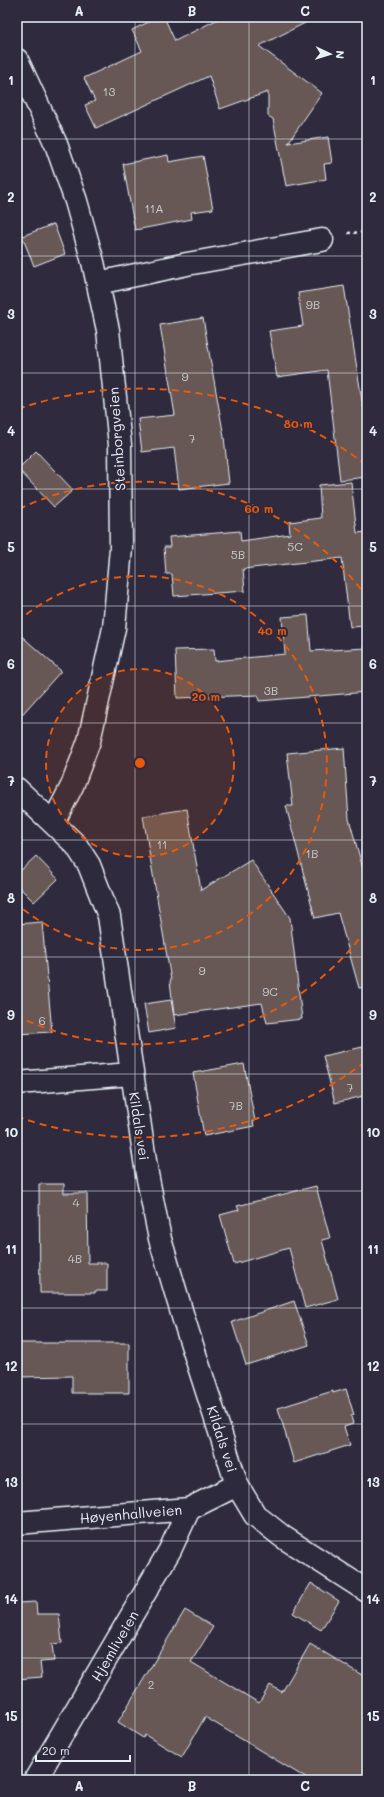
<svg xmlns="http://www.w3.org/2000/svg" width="384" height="1797" viewBox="0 0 384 1797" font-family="Mali,sans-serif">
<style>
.building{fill:#675955;stroke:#e8f1f8}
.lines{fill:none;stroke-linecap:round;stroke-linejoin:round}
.minor-casing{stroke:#e8f1f8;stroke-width:25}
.path{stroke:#e8f1f8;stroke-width:2.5;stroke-dasharray:3 3;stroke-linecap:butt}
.minor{stroke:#2f2a3d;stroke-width:22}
.grid{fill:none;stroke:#e8f1f8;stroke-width:1;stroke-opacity:0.55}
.ring{fill:none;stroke:#e8590c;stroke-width:2;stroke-dasharray:7 5}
.labels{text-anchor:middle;stroke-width:4;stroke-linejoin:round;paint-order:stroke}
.number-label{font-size:12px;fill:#c8cbcf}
.street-label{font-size:14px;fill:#e8f1f8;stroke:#2f2a3d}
.centre{fill:#e8590c;stroke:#2f2a3d;stroke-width:2}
.ring-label{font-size:12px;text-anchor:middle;font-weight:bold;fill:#e8590c;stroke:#2f2a3d;stroke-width:4;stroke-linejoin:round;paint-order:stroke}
.neatline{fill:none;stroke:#e8f1f8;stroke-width:1.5}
.grid-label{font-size:13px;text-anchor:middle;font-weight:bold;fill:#e8f1f8}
</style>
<rect width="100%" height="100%" fill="#2f2a3d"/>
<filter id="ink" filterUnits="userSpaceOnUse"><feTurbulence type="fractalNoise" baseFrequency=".025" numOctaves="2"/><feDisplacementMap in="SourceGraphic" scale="8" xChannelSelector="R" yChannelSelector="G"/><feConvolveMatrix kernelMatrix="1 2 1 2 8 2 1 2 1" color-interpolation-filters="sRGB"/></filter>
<g filter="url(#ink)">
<path class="building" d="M159,17h5l11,24 47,-24h95l-58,29 63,47 -34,50 40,-6 4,26 -8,1 2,15 -40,7 -13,-67 -5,-3v-24l-48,17 -11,-33 -113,52 -11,-23 10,-4 -11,-23 58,-27 -10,-21z
M168,155l1,7 34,-6 10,53 -22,3 1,7 -57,11 -12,-66z
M54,224l11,30 -31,12 -12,-30z
M344,286l19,121 4,-1v71l-27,3 -13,-110 -50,7 -8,-46 34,-5 -5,-33z
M203,318l21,119 5,46 -50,6 -5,-41 -32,4 -4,-33 37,-4 -15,-90z
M36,451l37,39 -19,17 -36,-38z
M351,482l6,51 10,-1v94l-17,1 -8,-69 -99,11 2,22 -71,5 -2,-22h-6l-2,-27h6l-1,-10 71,-6 1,10 49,-7 -1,-12 32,-4 -2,-33z
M308,615l3,36 56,-3v44l-108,9 -1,-6 -81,3 -2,-48 39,-1 1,12 70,-7 -3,-37z
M17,632l44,39 -44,49z
M344,748l5,71 18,64v104l-8,1 -21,-75 -23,5 -29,-112h7l-6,-53z
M187,809l14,81 50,-30 39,58 12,101 -35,4 -5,-20 -88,12 -4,-34 1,-1 -28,-164z
M36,856l22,23 -24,23 -17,-17v-11z
M42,922l10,110 -35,2v-110z
M171,1000l5,28 -27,5 -5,-29z
M367,1046v49l-32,8 -12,-47z
M244,1064l11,57h-2l1,5 -50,10 -11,-63z
M39,1184h25v9h23l1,70h19v28h-12v2h-55z
M316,1186l14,52 -8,2 16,59 -33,9 -16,-60 -55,16 -14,-49 19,-5 -2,-4z
M294,1301l15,44 -63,20 -14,-43z
M17,1343h112v50h-57v-17l-55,1z
M346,1389l8,26 -3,1 2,8 -9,3 6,18 -56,18 -16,-55 55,-17v2z
M311,1583l28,18 -18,29 -28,-17z
M36,1602l1,12h22l3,29 -10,1 2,17 -14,1 2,15 -25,2v-76z
M185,1610l28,17 -22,35 68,41 11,-18 12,7 28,-48 57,34v102h-58l-104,-63 -23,40 -37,-22 -2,3 -25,-16z"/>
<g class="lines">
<g class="minor-casing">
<path id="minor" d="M17,60l39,84 20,57 17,61 15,68 12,115 1,103 -7,80 -25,113 -17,45 -19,37
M98,283l89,-19 135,-24
M17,789l59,56 13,20 20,51 38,258 13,65 24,81 53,165 18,30 28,22 84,54
M17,1083l114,-9
M17,1523l172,-14 48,-24
M35,1780l135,-230 19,-41"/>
</g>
<path class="path" d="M348,233l19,-1"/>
<use href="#minor" class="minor"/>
</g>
</g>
<path class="grid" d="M135,17v1763M249,17v1763M17,139h350M17,256h350M17,373h350M17,489h350M17,606h350M17,723h350M17,840h350M17,957h350M17,1074h350M17,1191h350M17,1308h350M17,1424h350M17,1541h350M17,1658h350"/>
<circle cx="140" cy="763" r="94" fill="#e8590c" fill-opacity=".12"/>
<g class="ring">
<circle cx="140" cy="763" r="94"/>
<path d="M17 622A187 187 0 1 1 17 904"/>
<path d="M366 930A281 281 0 0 1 19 1017M19 509A281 281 0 0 1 366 596"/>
<path d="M365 1062A374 374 0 0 1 18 1117M18 409A374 374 0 0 1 365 464"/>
</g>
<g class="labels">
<g class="number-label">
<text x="109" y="96">13</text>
<text x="154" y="213">11A</text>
<text x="313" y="309">9B</text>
<text x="185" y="381">9</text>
<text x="192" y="443">7</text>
<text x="295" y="551">5C</text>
<text x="238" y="559">5B</text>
<text x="271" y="695">3B</text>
<text x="162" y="849">11</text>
<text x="312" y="858">1B</text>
<text x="202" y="975">9</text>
<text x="270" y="996">9C</text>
<text x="42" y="1025">6</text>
<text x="350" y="1092">7</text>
<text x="236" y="1110">7B</text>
<text x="76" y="1207">4</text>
<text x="75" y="1263">4B</text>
<text x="151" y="1689">2</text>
</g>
<g class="street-label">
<text transform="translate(117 439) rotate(-94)" y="5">Steinborgveien</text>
<text transform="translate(139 1126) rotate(81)" y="5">Kildals vei</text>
<text transform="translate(222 1439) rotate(72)" y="5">Kildals vei</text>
<text transform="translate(131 1514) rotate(-5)" y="5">Høyenhallveien</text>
<text transform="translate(115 1646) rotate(-60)" y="5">Hjemliveien</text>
</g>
</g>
<circle cx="140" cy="763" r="6" class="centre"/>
<g class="ring-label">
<text x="298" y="428">80 m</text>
<text x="259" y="513">60 m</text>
<text x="272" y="635">40 m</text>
<text x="206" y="701">20 m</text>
</g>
<rect width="384" height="1797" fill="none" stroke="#2f2a3d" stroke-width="44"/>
<g transform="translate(330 54) rotate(94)" stroke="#2f2a3d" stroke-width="3" paint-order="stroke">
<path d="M0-3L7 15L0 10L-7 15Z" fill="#e8f1f8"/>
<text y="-6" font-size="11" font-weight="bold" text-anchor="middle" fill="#e8f1f8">N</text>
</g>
<path d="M36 1755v6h94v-6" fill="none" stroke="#e8f1f8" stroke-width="2"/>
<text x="42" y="1755" font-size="12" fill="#e8f1f8" stroke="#2f2a3d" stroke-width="3" paint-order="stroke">20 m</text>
<rect x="22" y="22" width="340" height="1753" class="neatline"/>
<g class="grid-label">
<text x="79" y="16">A</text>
<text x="192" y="16">B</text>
<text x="305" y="16">C</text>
<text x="11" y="85">1</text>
<text x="373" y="85">1</text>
<text x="11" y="202">2</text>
<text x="373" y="202">2</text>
<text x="11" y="319">3</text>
<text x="373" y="319">3</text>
<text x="11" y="436">4</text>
<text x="373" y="436">4</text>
<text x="11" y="552">5</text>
<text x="373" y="552">5</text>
<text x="11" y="669">6</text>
<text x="373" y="669">6</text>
<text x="11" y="786">7</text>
<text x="373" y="786">7</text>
<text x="11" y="903">8</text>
<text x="373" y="903">8</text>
<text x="11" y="1020">9</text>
<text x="373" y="1020">9</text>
<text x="11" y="1137">10</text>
<text x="373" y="1137">10</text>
<text x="11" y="1254">11</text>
<text x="373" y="1254">11</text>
<text x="11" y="1371">12</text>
<text x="373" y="1371">12</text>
<text x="11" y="1487">13</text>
<text x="373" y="1487">13</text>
<text x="11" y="1604">14</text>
<text x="373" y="1604">14</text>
<text x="11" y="1721">15</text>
<text x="373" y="1721">15</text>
<text x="79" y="1791">A</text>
<text x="192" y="1791">B</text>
<text x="305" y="1791">C</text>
</g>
</svg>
